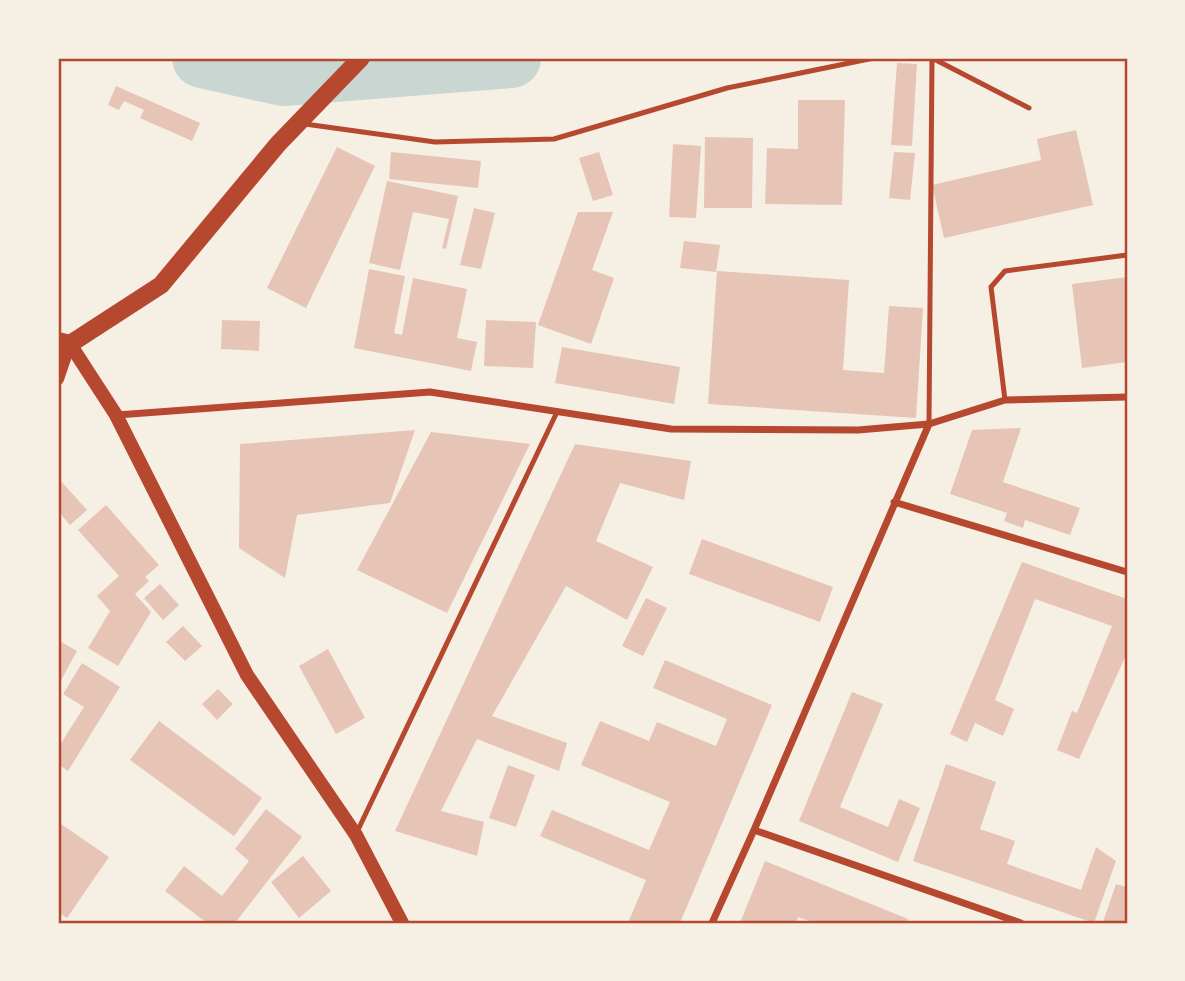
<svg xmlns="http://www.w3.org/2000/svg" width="1185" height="981" viewBox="0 0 1185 981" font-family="Mulish,sans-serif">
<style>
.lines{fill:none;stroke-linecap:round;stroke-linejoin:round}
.river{stroke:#c9d6d2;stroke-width:60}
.building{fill:#e6c5b7}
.service{stroke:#b5482f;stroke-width:5}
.minor{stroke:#b5482f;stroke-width:7}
.tertiary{stroke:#b5482f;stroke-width:12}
.secondary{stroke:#b5482f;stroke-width:14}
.primary{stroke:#b5482f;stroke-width:18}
.neatline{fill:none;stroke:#b5482f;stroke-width:2.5}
</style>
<rect width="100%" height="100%" fill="#f6efe4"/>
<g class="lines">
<path class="river" d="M202,58l81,18 228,-18"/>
</g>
<path class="building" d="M897,63l20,1 -5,82 -21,-1z
M116,86l84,37 -8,18 -52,-23 4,-8 -20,-9 -5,9 -11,-5z
M798,100h47l-3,105 -77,-1 2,-56 31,1z
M1076,130l17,75 -149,33 -12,-53 109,-25 -4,-21z
M705,137l48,1 -1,70h-48z
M673,144l28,2 -5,72 -27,-1z
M337,147l38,19 -69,142 -39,-20z
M391,152l90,9 -3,27 -89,-9z
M599,152l14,43 -20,6 -14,-43z
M894,152l21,1 -5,47 -21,-2z
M387,181l71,15 -12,53 -4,-1 7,-29 -36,-7 -13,58 -31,-7z
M474,208l21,5 -14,56 -21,-4z
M578,212h35l-21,58 22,8 -23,66 -53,-19z
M684,241l36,4 -4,27 -36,-4z
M369,269l36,7 -11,57 8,2 11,-57 54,11 -10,49 20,4 -6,29 -117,-23z
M717,271l132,9 -6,90 41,3 5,-67 34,2 -7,110 -208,-14z
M1127,277v85l-45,6 -10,-84z
M222,320l38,1 -1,30 -38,-2z
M486,320l50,2 -3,46 -49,-2z
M562,347l118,20 -6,37 -119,-21z
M1021,428l-18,54 77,26 -10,27 -45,-15 -2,8 -19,-7 3,-8 -57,-19 22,-64z
M415,430l-25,73 -93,12 -12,63 -46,-30 1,-104z
M431,432l99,12 -83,169 -90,-43z
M575,444l116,17 -7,39 -64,-17 -24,58 57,26 -26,53 -61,-34 -74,130 75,27 -8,28 -82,-32 -36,72 43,11 -7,34 -82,-25z
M59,479l28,31 -17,15 -12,-14z
M106,505l53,60 -14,12 4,4 -14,13 16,18 -33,54 -30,-18 22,-37 -13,-15 22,-20 -41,-46z
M702,539l131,48 -13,35 -131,-48z
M1022,562l105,37v54l-48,106 -22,-9 15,-39 5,2 35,-87 -77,-27 -40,101 19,9 -11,27 -28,-13 -8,19 -17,-8z
M160,584l19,21 -16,15 -19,-22z
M646,598l21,10 -24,48 -21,-10z
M183,626l19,20 -17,15 -19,-19z
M58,640l19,11 -19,35z
M328,649l37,69 -29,16 -37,-68z
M665,660l107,45 -92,218h-52l18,-43 -106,-44 12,-26 97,40 21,-48 -89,-37 19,-44 49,20 8,-19 59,24 11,-27 -74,-31z
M82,663l38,24 -52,84 -10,-7v-16l26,-41 -21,-13z
M218,689l15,15 -16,16 -15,-16z
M852,692l31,12 -43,103 48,20 11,-28 21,9 -22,54 -99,-41z
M159,721l103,77 -28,38 -104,-76z
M946,764l50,18 -16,47 35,12 -8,23 74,26 15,-43 20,14 -22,62 -181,-62z
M508,765l27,10 -19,52 -27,-9z
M266,809l36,28 -67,86h-28l-42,-32 19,-25 38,30 27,-35 -14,-12z
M58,822l51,35 -42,61 -9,-6z
M303,856l28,35 -32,27 -28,-36z
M765,861l143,58 -1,4h-92l-17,-6 -2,6h-56z
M1116,884l11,3v36l-24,-1z"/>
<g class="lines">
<path class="service" d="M922,58h10l97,50
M305,124l130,18 119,-3 173,-51 147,-30
M1005,400l-14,-113 14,-16 122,-16
M929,424l3,-366
M357,832l200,-420"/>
<path class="minor" d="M117,415l313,-23 241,37 187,1 71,-6 76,-24 122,-3
M894,502l233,70
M754,830l175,-406
M712,923l42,-93 267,93"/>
<path class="tertiary" d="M58,379l12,-35"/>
<path class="secondary" d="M70,344l46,71 131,260 109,160 46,88"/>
<path class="primary" d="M58,341l12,3 91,-59 117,-141 83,-86"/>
</g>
<rect width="1185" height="981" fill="none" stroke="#f6efe4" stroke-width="119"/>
<rect x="60" y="60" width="1066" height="862" class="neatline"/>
</svg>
